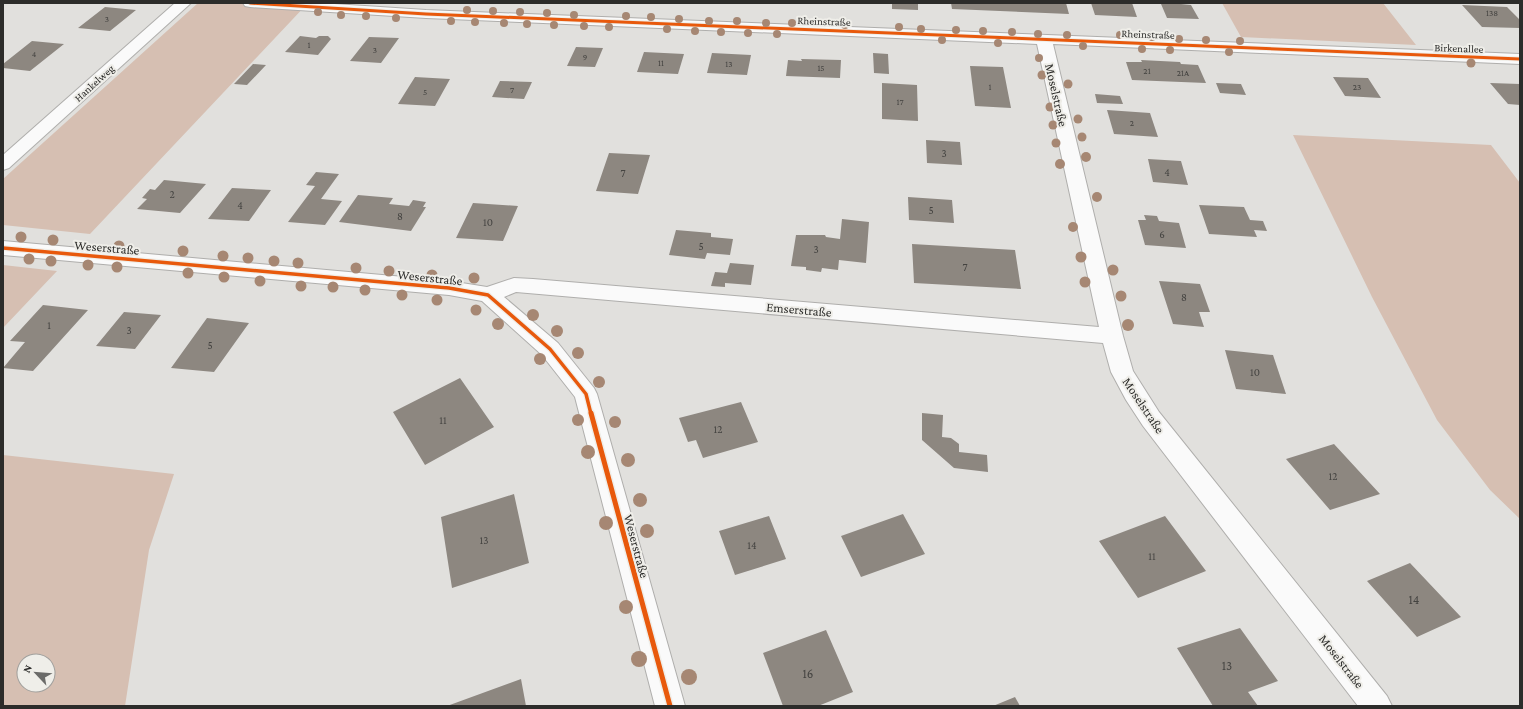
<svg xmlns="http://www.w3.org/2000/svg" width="1523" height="709" viewBox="0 0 1523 709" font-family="'Crimson Pro',serif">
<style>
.green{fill:#d6bfb2;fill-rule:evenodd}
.building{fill:#8d8780}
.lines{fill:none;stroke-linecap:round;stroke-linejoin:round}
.street-casing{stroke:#afaeac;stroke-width:2}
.street{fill:#fafafa;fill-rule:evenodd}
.cycleway-far2-casing{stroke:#efeee9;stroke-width:5}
.cycleway-far1-casing{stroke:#efeee9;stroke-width:6}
.cycleway-casing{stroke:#efeee9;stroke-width:8}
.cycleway-far2{stroke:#e8590c;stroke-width:3}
.cycleway-far1{stroke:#e8590c;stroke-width:3.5}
.cycleway{stroke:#e8590c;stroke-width:5}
.tree{fill:#a68773}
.labels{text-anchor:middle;stroke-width:4;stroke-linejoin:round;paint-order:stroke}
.far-number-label{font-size:9px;fill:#444340}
.far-street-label{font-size:11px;fill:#2c2c2a;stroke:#efeee9}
.number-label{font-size:11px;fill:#444340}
.street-label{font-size:13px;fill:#2c2c2a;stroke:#efeee9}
.near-number-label{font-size:13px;fill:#444340}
</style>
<rect width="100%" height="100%" fill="#e1e0dd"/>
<path class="green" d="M198,3h110l-218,231 -87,-9v-46z
M1222,3h161l33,42 -175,-8z
M1293,135l198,10 29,38v336l-30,-29 -53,-70 -65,-123z
M3,265l54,6 -54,57z
M3,455l171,19 -25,76 -24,156h-122zM24,661h24v24h-24z"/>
<path class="building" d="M892,3h26v7l-26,-1z
M951,3h115l3,11 -117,-5z
M1091,3h41l5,14 -42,-2z
M1171,3l20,2 8,14 -32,-1 -6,-14h11z
M1462,5l45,2 13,13v8l-38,-1z
M105,7l31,3 -26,21 -32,-3z
M300,36l16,2 3,-2h9l3,3 -13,16 -33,-3z
M369,37l30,1 -18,25 -31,-2z
M32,41l32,3 -34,27 -27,-3v-4z
M576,47l27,1 -8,19 -28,-1z
M644,52l40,2 -6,20 -41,-2z
M712,53l39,2 -4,20 -40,-2z
M873,53l15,1 1,20 -15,-1z
M801,59l40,1 -1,18 -54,-2 2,-16 14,1z
M1141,60l39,2 1,2 17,1 8,18 -74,-3 -6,-18h16z
M253,64l13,1 -19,20 -13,-1z
M970,66l33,1 8,41 -36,-2z
M415,77l35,2 -15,27 -37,-2z
M1333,77l35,1 13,20 -36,-2z
M500,81l32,1 -8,17 -32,-2z
M882,83l35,2 1,36 -36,-2z
M1216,83l25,1 5,11 -26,-2z
M1490,83l30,1v21l-12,-1z
M1095,94l25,2 3,8 -26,-1z
M1107,110l43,3 8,24 -44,-3z
M926,140l34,2 2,23 -35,-2z
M609,153l41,2 -12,39 -42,-3z
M1148,159l33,2 7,24 -35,-3z
M316,172l23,2 -18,25 21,2 -17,24 -37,-3 27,-36 -9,-1z
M164,180l42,4 -26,29 -43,-4 10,-10 -5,-1 8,-9 5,1z
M232,188l39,2 -22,31 -41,-2z
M358,195l35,3 -4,6 20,2 4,-6 13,2 -3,5h3l-15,24 -72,-9z
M908,197l44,3 2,23 -45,-3z
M473,203l45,3 -15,35 -47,-3z
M1199,205l45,2 6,13 13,1 4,10 -13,-1 3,7 -48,-3z
M1144,215l13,1 2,5 20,2 7,25 -41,-3 -7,-25h8z
M842,219l27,3 -3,41 -27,-3 -1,10 -16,-2 -1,4 -15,-2v-3l-15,-1 5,-31h29l1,2 14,2z
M676,230l35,3v4l22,2 -3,16 -23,-2 -2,6 -36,-4z
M912,244l103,6 6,39 -107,-6z
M730,263l24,2 -3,20 -26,-2v4l-14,-1 4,-14 12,1z
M1159,281l41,3 10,28h-11l5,15 -31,-3z
M43,305l45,5 -55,61 -30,-3 22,-26 -15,-1z
M124,312l37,3 -26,34 -39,-3z
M207,318l42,5 -35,49 -43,-4z
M1225,350l48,5 13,39 -50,-5z
M460,378l34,49 -69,38 -32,-53z
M741,402l17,40 -55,16 -7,-18 -8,2 -9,-24z
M922,413l21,2 -1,22 9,1 8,6v8l28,3 1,17 -34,-4 -32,-28z
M1334,444l46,50 -50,16 -44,-51z
M514,494l15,69 -77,25 -11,-71z
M903,514l22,40 -64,23 -20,-41z
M769,516l17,43 -51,16 -16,-44z
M1165,516l41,55 -68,27 -39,-57z
M1410,563l51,54 -44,20 -50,-56z
M1240,628l38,53 -30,11 10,14h-45l-36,-58z
M826,630l27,62 -35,14h-35l-20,-53z
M521,679l5,27h-79z
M1015,697l5,9h-27z"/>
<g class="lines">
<g class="street-casing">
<path id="street" d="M175,3h16l-182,165 -6,2v-15z
M243,3h76l107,7 1094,44v10l-467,-20 70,292 10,35 26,41 228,284 5,10h-34l-215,-280 -17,-26 -15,-28 -8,-29 -587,-51 -12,5 54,46 36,45 3,6 88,312h-30l-80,-309 -33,-42 -60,-54 -33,-6 -446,-40v-14l446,40 38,6 27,-9 19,1 566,48 -62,-283 -611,-26 -176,-11 -5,-1z"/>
</g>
<use href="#street" class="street"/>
<g class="cycleway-far2-casing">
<path id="cycleway-far2" d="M250,3l176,11 1094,45"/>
</g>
<g class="cycleway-far1-casing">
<path id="cycleway-far1" d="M3,248l446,40 39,7 62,54 36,45 5,20"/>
</g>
<g class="cycleway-casing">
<path id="cycleway" d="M591,413l79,293"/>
</g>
<use href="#cycleway-far2" class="cycleway-far2"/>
<use href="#cycleway-far1" class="cycleway-far1"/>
<use href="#cycleway" class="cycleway"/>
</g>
<g class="tree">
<circle cx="467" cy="10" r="4"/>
<circle cx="493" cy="11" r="4"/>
<circle cx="318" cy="12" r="4"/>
<circle cx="520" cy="12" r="4"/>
<circle cx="547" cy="13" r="4"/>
<circle cx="341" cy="15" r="4"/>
<circle cx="574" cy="15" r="4"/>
<circle cx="366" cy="16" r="4"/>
<circle cx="626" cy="16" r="4"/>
<circle cx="651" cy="17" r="4"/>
<circle cx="396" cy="18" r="4"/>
<circle cx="679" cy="19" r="4"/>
<circle cx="451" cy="21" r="4"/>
<circle cx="709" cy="21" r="4"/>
<circle cx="737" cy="21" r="4"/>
<circle cx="475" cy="22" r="4"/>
<circle cx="504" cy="23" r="4"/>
<circle cx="766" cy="23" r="4"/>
<circle cx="792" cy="23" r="4"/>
<circle cx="527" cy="24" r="4"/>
<circle cx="554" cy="25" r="4"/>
<circle cx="845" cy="25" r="4"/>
<circle cx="584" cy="26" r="4"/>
<circle cx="609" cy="27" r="4"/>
<circle cx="899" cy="27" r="4"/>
<circle cx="667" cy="29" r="4"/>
<circle cx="921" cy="29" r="4"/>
<circle cx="956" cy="30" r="4"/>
<circle cx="695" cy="31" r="4"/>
<circle cx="983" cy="31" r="4"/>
<circle cx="721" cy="32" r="4"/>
<circle cx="1012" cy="32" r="4"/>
<circle cx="748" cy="33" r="4"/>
<circle cx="777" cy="34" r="4"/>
<circle cx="1038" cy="34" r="4"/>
<circle cx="1067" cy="35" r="4"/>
<circle cx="1120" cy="35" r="4"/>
<circle cx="1152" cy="37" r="4"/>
<circle cx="1179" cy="39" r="4"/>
<circle cx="942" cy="40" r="4"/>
<circle cx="1206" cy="40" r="4"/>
<circle cx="1240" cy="41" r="4"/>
<circle cx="998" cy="43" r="4"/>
<circle cx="1083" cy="46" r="4"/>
<circle cx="1142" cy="49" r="4"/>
<circle cx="1170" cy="50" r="4"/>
<circle cx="1451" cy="50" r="4"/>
<circle cx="1229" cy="52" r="4"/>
<circle cx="1039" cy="58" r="4"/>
<circle cx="1471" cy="63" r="4.5"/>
<circle cx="1042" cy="75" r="4.5"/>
<circle cx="1068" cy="84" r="4.5"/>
<circle cx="1050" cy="107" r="4.5"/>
<circle cx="1078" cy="119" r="4.5"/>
<circle cx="1053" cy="125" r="4.5"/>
<circle cx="1082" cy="137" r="4.5"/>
<circle cx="1056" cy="143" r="4.5"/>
<circle cx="1086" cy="157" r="5"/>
<circle cx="1060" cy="164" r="5"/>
<circle cx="1097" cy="197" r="5"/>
<circle cx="1073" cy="227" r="5"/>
<circle cx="21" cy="237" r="5.5"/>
<circle cx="53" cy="240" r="5.5"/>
<circle cx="119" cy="246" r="5.5"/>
<circle cx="183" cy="251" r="5.5"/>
<circle cx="223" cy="256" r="5.5"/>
<circle cx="1081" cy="257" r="5.5"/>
<circle cx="248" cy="258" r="5.5"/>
<circle cx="29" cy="259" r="5.5"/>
<circle cx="51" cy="261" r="5.5"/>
<circle cx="274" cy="261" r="5.5"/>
<circle cx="298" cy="263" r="5.5"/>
<circle cx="88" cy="265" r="5.5"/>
<circle cx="117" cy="267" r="5.5"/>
<circle cx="356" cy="268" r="5.5"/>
<circle cx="1113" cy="270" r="5.5"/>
<circle cx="389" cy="271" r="5.5"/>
<circle cx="188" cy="273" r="5.5"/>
<circle cx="432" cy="275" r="5.5"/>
<circle cx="224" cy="277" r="5.5"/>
<circle cx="474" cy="278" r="5.5"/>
<circle cx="260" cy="281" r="5.5"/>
<circle cx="1085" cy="282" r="5.5"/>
<circle cx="301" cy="286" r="5.5"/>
<circle cx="333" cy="287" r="5.5"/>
<circle cx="365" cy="290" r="5.5"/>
<circle cx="402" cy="295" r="5.5"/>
<circle cx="1121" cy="296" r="5.5"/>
<circle cx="437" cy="300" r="5.5"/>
<circle cx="476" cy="310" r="5.5"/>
<circle cx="533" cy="315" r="6"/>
<circle cx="498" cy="324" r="6"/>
<circle cx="1128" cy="325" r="6"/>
<circle cx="557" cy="331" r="6"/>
<circle cx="578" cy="353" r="6"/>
<circle cx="540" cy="359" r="6"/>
<circle cx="599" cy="382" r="6"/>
<circle cx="578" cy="420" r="6"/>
<circle cx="615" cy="422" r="6"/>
<circle cx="588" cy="452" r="7"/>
<circle cx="628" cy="460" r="7"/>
<circle cx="640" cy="500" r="7"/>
<circle cx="606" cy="523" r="7"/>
<circle cx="647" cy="531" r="7"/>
<circle cx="626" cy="607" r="7"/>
<circle cx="639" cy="659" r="8"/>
<circle cx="689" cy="677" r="8"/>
</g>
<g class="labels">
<g class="far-number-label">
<text x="1492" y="16">138</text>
<text x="107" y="22">3</text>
<text x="309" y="48">1</text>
<text x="375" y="53">3</text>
<text x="34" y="57">4</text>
<text x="585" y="60">9</text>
<text x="661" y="66">11</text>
<text x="729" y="67">13</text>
<text x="821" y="71">15</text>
<text x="1147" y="74">21</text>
<text x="1183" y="76">21A</text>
<text x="990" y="90">1</text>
<text x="1357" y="90">23</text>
<text x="512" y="93">7</text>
<text x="425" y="95">5</text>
<text x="900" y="105">17</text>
<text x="1132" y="126">2</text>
</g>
<g class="far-street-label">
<text transform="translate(824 21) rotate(2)" y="4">Rheinstraße</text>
<text transform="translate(1148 34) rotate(2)" y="4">Rheinstraße</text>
<text transform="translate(1459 48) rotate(2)" y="4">Birkenallee</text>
<text transform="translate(94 83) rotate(-42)" y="4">Hankelweg</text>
</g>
<g class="number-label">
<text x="944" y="157">3</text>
<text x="1167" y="176">4</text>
<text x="623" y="177">7</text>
<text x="172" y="198">2</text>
<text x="240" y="209">4</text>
<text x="931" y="214">5</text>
<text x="400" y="220">8</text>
<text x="488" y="226">10</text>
<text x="1162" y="238">6</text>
<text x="701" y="250">5</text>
<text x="816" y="253">3</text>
<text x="965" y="271">7</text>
<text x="1184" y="301">8</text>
<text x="49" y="329">1</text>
<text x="129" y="334">3</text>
<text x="210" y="349">5</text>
<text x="1255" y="376">10</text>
<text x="443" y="424">11</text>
<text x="718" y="433">12</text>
<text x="1333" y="480">12</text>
<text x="484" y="544">13</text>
<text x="752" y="549">14</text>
<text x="1152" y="560">11</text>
</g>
<g class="street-label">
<text transform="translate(1057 95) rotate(77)" y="5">Moselstraße</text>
<text transform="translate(107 247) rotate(5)" y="5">Weserstraße</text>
<text transform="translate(430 277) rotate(6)" y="5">Weserstraße</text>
<text transform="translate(799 309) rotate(5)" y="5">Emserstraße</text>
<text transform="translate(1144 405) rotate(56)" y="5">Moselstraße</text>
<text transform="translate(637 546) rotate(75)" y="5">Weserstraße</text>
<text transform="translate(1342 661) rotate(52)" y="5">Moselstraße</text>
</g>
<g class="near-number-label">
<text x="1414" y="604">14</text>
<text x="1227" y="670">13</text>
<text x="808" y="678">16</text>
</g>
</g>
<rect width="1523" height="709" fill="none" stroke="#2c2c2a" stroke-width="8"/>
<g transform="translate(36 673) rotate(296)"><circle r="19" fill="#efeee9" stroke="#a1a09d"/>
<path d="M0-3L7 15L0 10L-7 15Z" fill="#6b6b69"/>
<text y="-6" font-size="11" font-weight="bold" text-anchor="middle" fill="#2c2c2a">N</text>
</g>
</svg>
